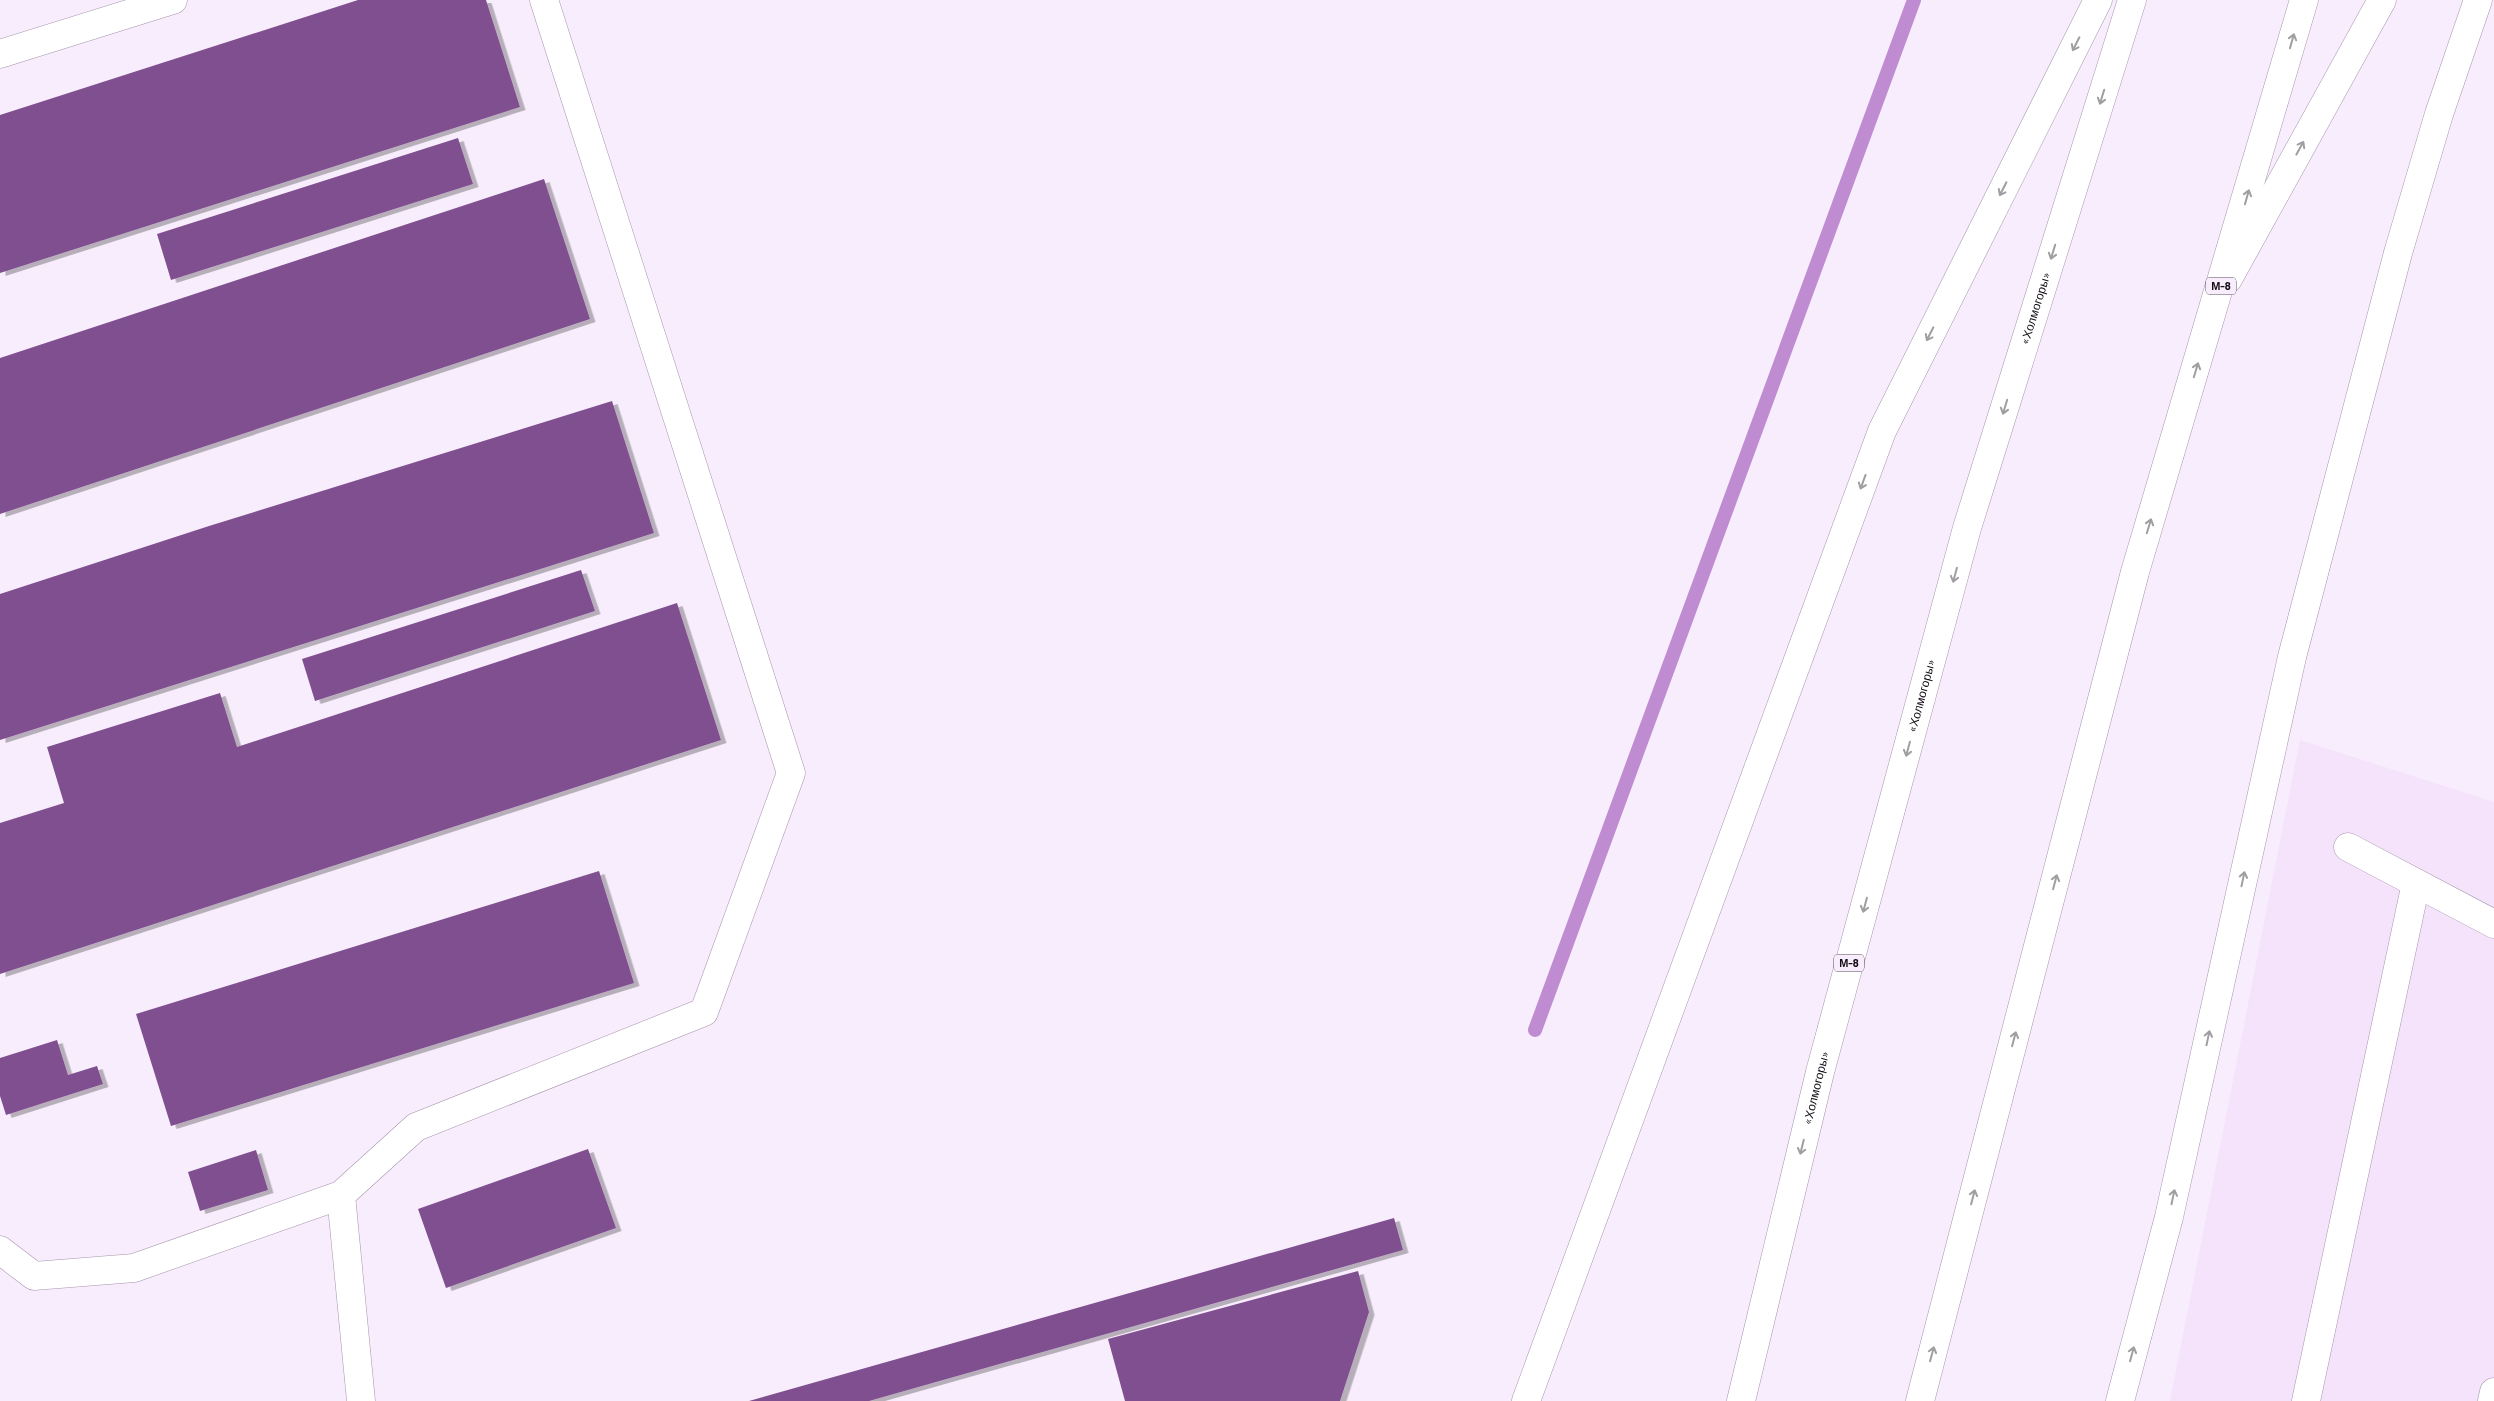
<svg xmlns="http://www.w3.org/2000/svg" width="2494" height="1401" viewBox="0 0 2494 1401" font-family="Barlow,sans-serif">
<style>
.built{fill:#f5e2fb}
.lines{fill:none;stroke-linecap:round;stroke-linejoin:round}
.stream{stroke:#bf8cd1;stroke-width:14}
.building{fill:#805090;filter:url(#shadow)}
.minor-casing{stroke:#a695ac;stroke-width:29}
.major-casing{stroke:#a695ac;stroke-width:29}
.highway-casing{stroke:#a695ac;stroke-width:29}
.minor{stroke:#fff;stroke-width:28}
.major{stroke:#fff;stroke-width:28}
.highway{stroke:#fff;stroke-width:28}
.oneway{stroke:#a19ea1}
.labels{text-anchor:middle;stroke-width:5;stroke-linejoin:round;paint-order:stroke}
.shield{fill:#f8edfc;stroke:#58505a;stroke-width:1}
.shield-label{font-size:11px;font-weight:bold;fill:#130d15}
.street-label{font-size:12px;fill:#130d15;stroke:#f8edfc}
</style>
<defs>
<filter id="shadow"><feDropShadow dx="5.5" dy="3" stdDeviation="0" flood-color="#0004"/></filter>
</defs>
<rect width="100%" height="100%" fill="#f8edfc"/>
<path class="built" d="M2300,740l194,62v599h-324z"/>
<g class="lines">
<path class="stream" d="M1535,1030l379,-1030"/>
</g>
<path class="building" d="M358,0h128l34,107 -520,166v-158z
M458,138l15,46 -302,96 -14,-46z
M544,179l46,140 -590,195v-156z
M612,401l42,132 -654,207v-146l209,-68z
M581,570l14,41 -280,90 -13,-42z
M677,603l44,137 -721,234v-151l64,-20 -17,-56 173,-54 17,54z
M599,871l35,112 -463,143 -35,-112z
M57,1040l11,35 29,-9 6,18 -97,31 -6,-19v-38z
M588,1149l28,79 -170,60 -28,-79z
M256,1150l12,40 -68,21 -12,-39z
M1394,1218l9,32 -534,151h-120z
M1358,1271l11,41 -29,89h-215l-17,-62z"/>
<g class="lines">
<g class="minor-casing">
<path id="minor" d="M0,54l173,-54
M2348,847l146,77
M341,1195l75,-68 288,-115 87,-239 -247,-773
M0,1250l34,26 100,-8 207,-73 20,206
M2306,1401l110,-518
M2492,1401l2,-9"/>
</g>
<g class="major-casing">
<path id="major" d="M2228,279l154,-279
M1526,1401l356,-970 216,-431
M2120,1401l49,-184 123,-560 106,-404 41,-139 39,-114"/>
</g>
<g class="highway-casing">
<g id="highway">
<path id="s1" d="M1741,1401l79,-329 147,-544 165,-528"/>
<path d="M1920,1401l215,-829 169,-572"/>
</g>
</g>
<use href="#minor" class="minor"/>
<use href="#major" class="major"/>
<use href="#highway" class="highway"/>
</g>
<defs><path id="oneway-shaft" d="M-6 0H5M1.5-3L5.5 0L1.5 3" fill="none" stroke-width="1.6" stroke-linecap="round" stroke-linejoin="round" transform="scale(1.25)"/></defs>
<g class="oneway">
<use href="#oneway-shaft" transform="translate(2292 41) rotate(-74)"/>
<use href="#oneway-shaft" transform="translate(2076 44) rotate(117)"/>
<use href="#oneway-shaft" transform="translate(2102 97) rotate(107)"/>
<use href="#oneway-shaft" transform="translate(2300 148) rotate(-61)"/>
<use href="#oneway-shaft" transform="translate(2003 189) rotate(117)"/>
<use href="#oneway-shaft" transform="translate(2247 197) rotate(-74)"/>
<use href="#oneway-shaft" transform="translate(2053 252) rotate(107)"/>
<use href="#oneway-shaft" transform="translate(1930 334) rotate(117)"/>
<use href="#oneway-shaft" transform="translate(2196 370) rotate(-73)"/>
<use href="#oneway-shaft" transform="translate(2005 407) rotate(107)"/>
<use href="#oneway-shaft" transform="translate(1863 482) rotate(110)"/>
<use href="#oneway-shaft" transform="translate(2149 526) rotate(-73)"/>
<use href="#oneway-shaft" transform="translate(1955 575) rotate(105)"/>
<use href="#oneway-shaft" transform="translate(1908 749) rotate(105)"/>
<use href="#oneway-shaft" transform="translate(2243 879) rotate(-78)"/>
<use href="#oneway-shaft" transform="translate(2055 882) rotate(-75)"/>
<use href="#oneway-shaft" transform="translate(1865 905) rotate(105)"/>
<use href="#oneway-shaft" transform="translate(2208 1038) rotate(-78)"/>
<use href="#oneway-shaft" transform="translate(2014 1039) rotate(-75)"/>
<use href="#oneway-shaft" transform="translate(1802 1147) rotate(104)"/>
<use href="#oneway-shaft" transform="translate(1973 1197) rotate(-75)"/>
<use href="#oneway-shaft" transform="translate(2173 1197) rotate(-78)"/>
<use href="#oneway-shaft" transform="translate(1932 1354) rotate(-75)"/>
<use href="#oneway-shaft" transform="translate(2132 1354) rotate(-75)"/>
</g>
<g class="labels">
<g class="shield">
<rect x="2206" y="277.5" width="30" height="17" rx="4"/>
<rect x="1834" y="954.5" width="30" height="17" rx="4"/>
</g>
<g class="shield-label">
<text x="2221" y="290">М-8</text>
<text x="1849" y="967">М-8</text>
</g>
<g class="street-label">
<text dy="4" stroke="none"><textPath href="#s1" startOffset="1132">«Холмогоры»</textPath></text>
<text dy="4" stroke="none"><textPath href="#s1" startOffset="728">«Холмогоры»</textPath></text>
<text dy="4" stroke="none"><textPath href="#s1" startOffset="322">«Холмогоры»</textPath></text>
</g>
</g>
</svg>
